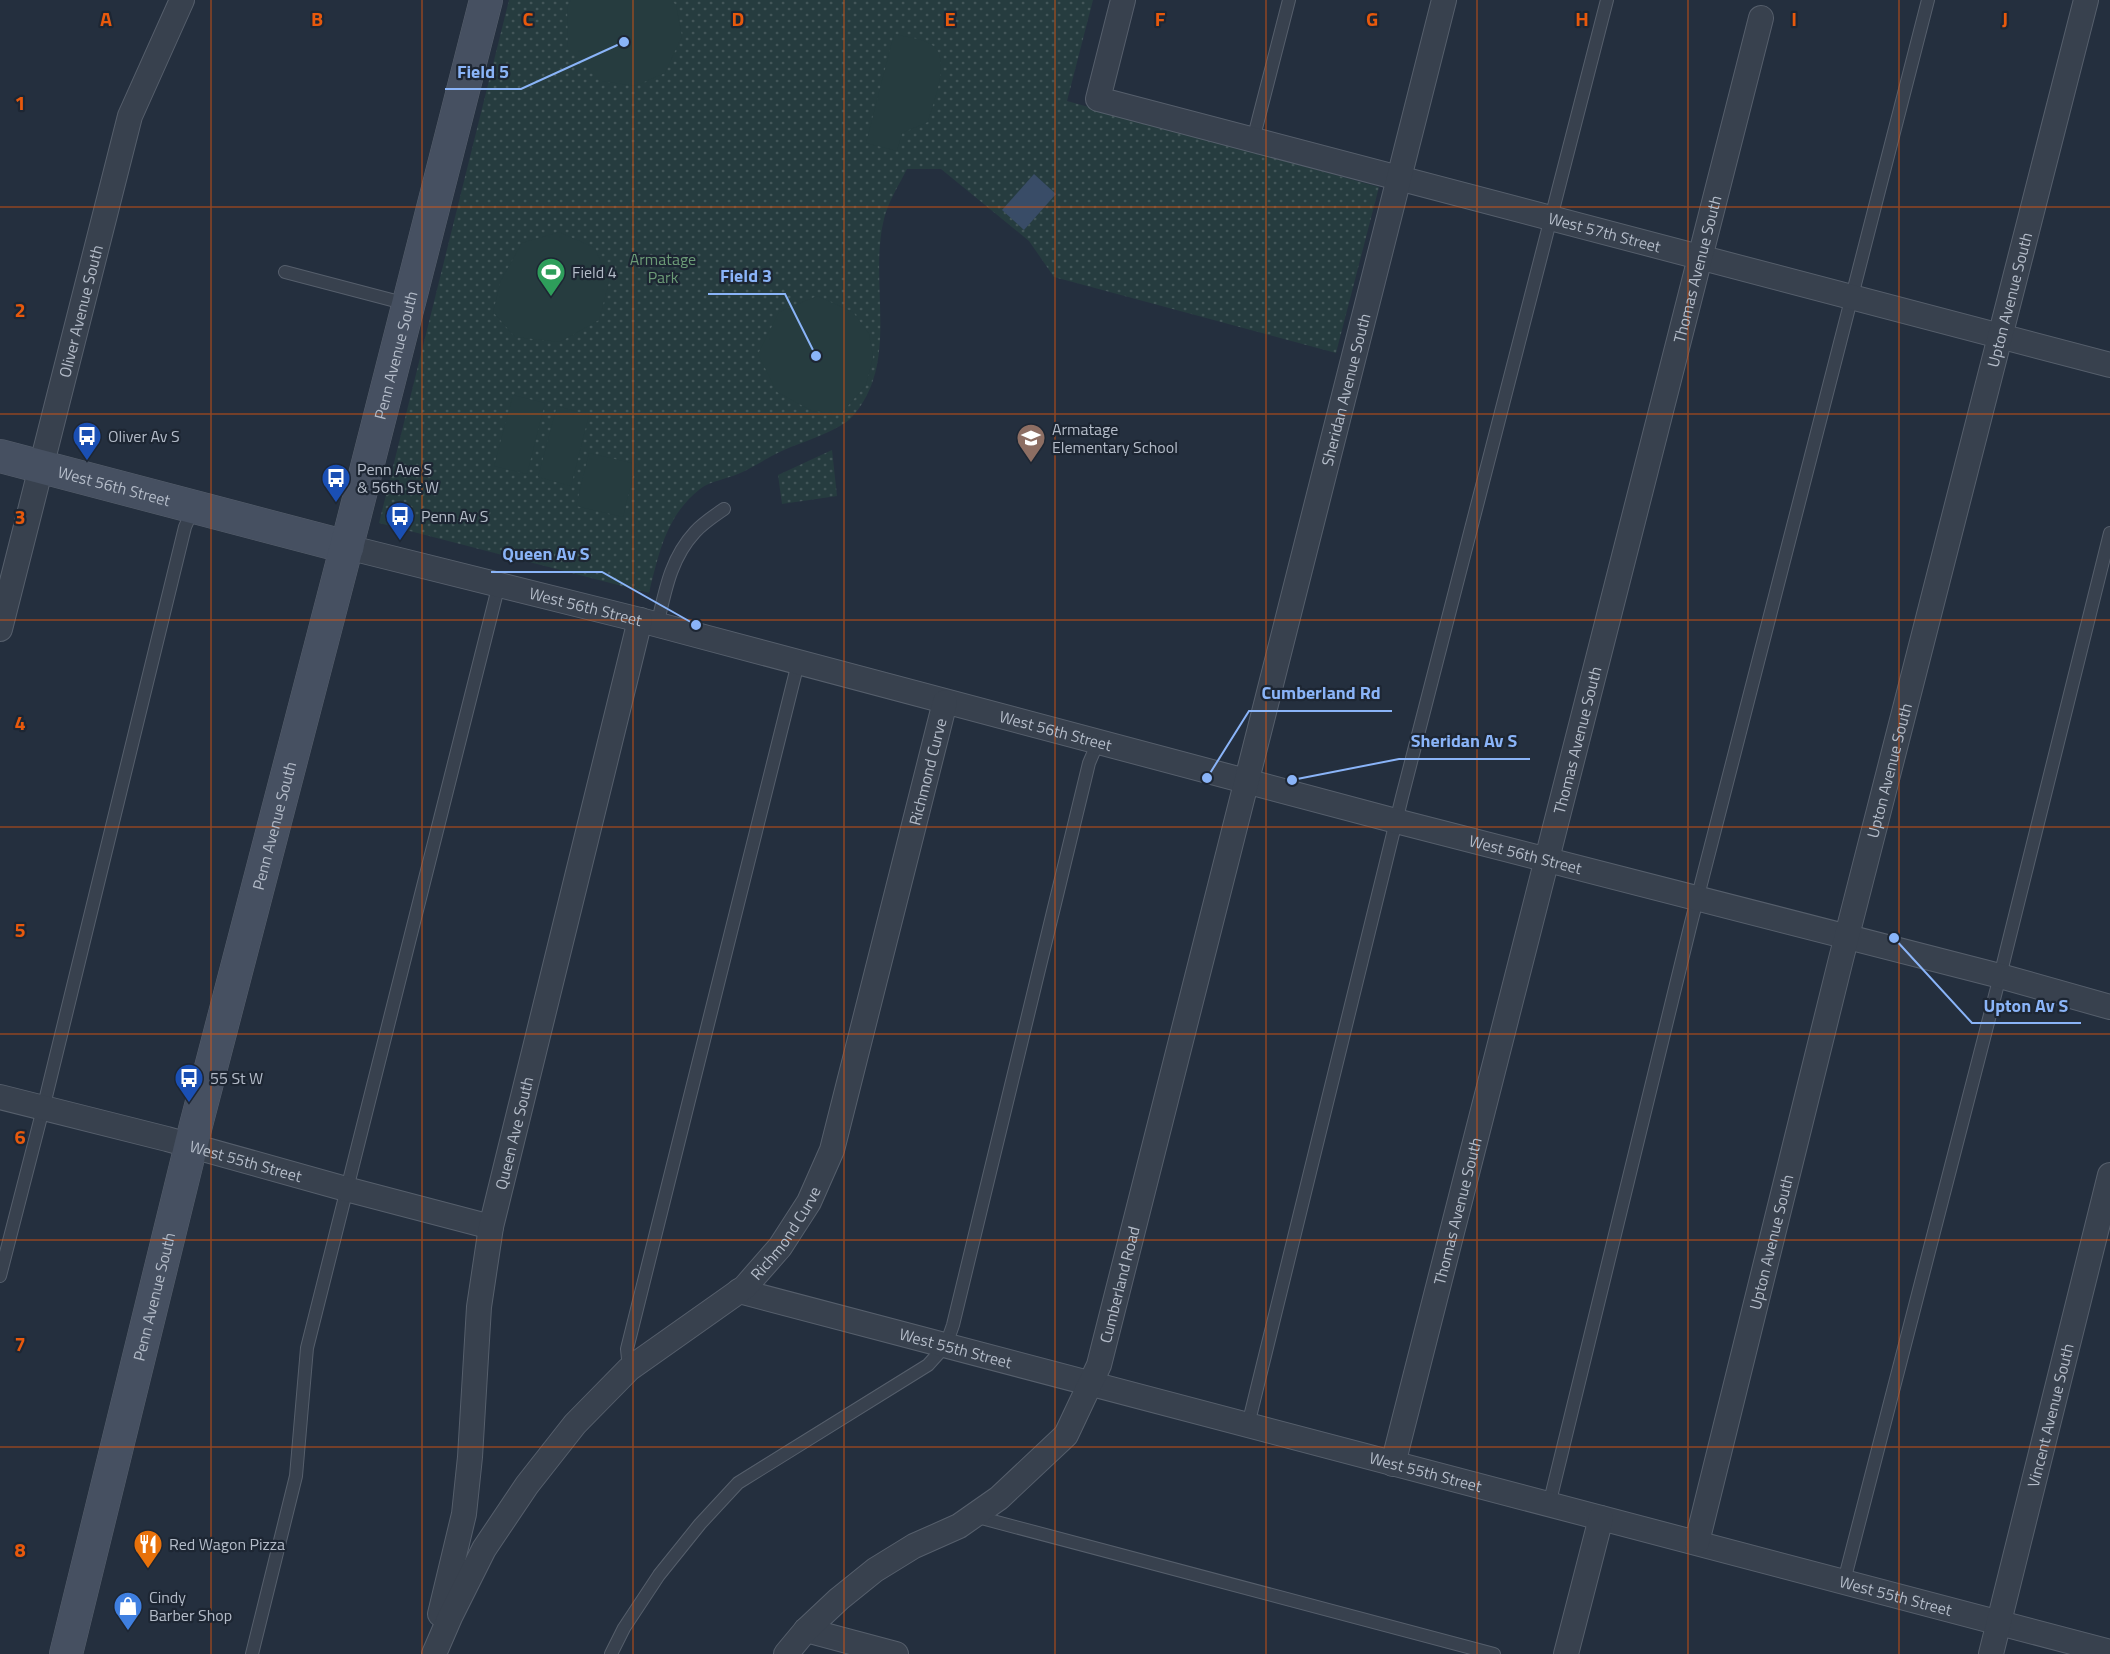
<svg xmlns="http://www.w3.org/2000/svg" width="2110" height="1654" viewBox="0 0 2110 1654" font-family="'Titillium Web',sans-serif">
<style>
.grass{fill:url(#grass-dots)}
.pitch{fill:#263c3f}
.water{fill:#394c67}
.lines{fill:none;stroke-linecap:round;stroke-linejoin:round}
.lane-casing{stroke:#565f6c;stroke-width:14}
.street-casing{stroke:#565f6c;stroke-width:26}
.secondary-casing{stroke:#565f6c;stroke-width:34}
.lane{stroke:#38414e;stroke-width:12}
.street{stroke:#38414e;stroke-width:24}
.secondary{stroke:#465061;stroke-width:33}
.grid{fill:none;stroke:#e8590c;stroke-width:1.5;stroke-opacity:0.55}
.labels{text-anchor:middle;stroke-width:4.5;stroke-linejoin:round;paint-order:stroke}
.street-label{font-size:16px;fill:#b4bcc9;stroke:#1d2633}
.park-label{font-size:16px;fill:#6b9a76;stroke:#1d2633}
.poi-label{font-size:16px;fill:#b4bcc9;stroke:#1d2633;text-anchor:start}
.grid-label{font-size:20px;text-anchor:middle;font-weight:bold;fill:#e8590c;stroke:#1d2633;stroke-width:4.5;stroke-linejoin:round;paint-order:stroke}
.leader{fill:none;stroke:#8ab4f8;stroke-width:2}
.callout-dot{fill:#8ab4f8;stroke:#1d2633;stroke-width:2}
.callout-label{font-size:18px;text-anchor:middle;font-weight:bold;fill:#8ab4f8;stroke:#1d2633;stroke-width:4.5;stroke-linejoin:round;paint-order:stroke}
</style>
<defs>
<pattern id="grass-dots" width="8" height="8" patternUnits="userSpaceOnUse" patternTransform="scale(1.5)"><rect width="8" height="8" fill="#263c3f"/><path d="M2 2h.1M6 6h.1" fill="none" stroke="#435659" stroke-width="1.8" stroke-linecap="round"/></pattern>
</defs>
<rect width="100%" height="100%" fill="#242f3e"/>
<path class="grass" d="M509,0h584l-26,101 312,86 -43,166 -282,-76 -25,-36 -88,-72h-34c-8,16 -19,33 -23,50 -16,64 17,144 -32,198 -11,12 -45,24 -61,30 -19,7 -34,19 -53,27 -11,5 -28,7 -38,15 -34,27 -41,64 -51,104l-270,-70z
M832,450l5,46 -55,8 -4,-29z"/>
<path class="pitch" d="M571,0h100l5,5 6,31 -17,37 -30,13 -33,-5 -34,-34 -1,-40z
M894,34c11,3 28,4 38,11 20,14 1,57 -4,77l-26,11 -5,18 -31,-8z
M559,232l36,16 14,34 -10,38 -39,22 -45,-5 -22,-25 8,-32 21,-37z
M817,296l36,16 16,22 4,23 -7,28 -25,29 -29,-3 -35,-19 -19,-38 21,-42z
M513,395l32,8 -18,71 -33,-8z
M557,406l32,9 -18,71 -33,-9z
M589,453l47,11 -13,53 -47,-11z"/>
<path class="water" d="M1034,174l22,20 -32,36 -22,-20z"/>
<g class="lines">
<g class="lane-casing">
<path id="lane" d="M1253,140l36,-140
M285,272l122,32
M657,626c8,-34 13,-67 38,-94 8,-9 19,-16 29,-23
M0,1276l43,-167 142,-582 8,-18
M629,1369l-2,-20 171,-686
M1248,1425l154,-628 205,-797
M1549,1505l142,-582 237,-923
M974,1516l520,138
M1844,1581l156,-605 110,-443
M252,1654l44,-178 11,-128 192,-764
M611,1654l13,-26 35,-53 41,-51 38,-41 190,-118 18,-20 7,-20 136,-562 9,-21"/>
</g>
<g class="street-casing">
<g id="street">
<path id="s1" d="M1123,0l-25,99 1012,266"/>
<path id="s2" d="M347,547l293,73 756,201 604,155 110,31"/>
<path id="s3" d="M0,629l130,-513 52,-116"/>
<path id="s4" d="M0,1097l167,42 179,50 145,38"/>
<path id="s5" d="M739,1291l1371,361"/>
<path id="s6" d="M1393,1464l368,-1446"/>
<path id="s7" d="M1697,1542l144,-583 245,-959"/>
<path id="s8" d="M440,1614l24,-100 6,-57 9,-150 12,-80 149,-607"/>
<path d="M806,1630l90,24"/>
<path id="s9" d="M434,1654l16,-37 34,-68 43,-64 48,-61 54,-55 116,-82 35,-40 29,-45 23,-52 113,-448"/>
<path id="s10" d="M786,1654l20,-24 33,-31 36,-29 39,-24 45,-20 40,-28 67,-63 33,-70 345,-1365"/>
<path d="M1566,1654l35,-136"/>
<path id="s11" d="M1991,1654l119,-479"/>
</g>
</g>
<g class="secondary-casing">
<g id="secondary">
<path id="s12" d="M0,456l347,91"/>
<path id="s13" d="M66,1654l130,-529 157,-603 133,-522"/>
</g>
</g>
<use href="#lane" class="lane"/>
<use href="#street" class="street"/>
<use href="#secondary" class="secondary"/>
</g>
<path class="grid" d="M211,0v1654M422,0v1654M633,0v1654M844,0v1654M1055,0v1654M1266,0v1654M1477,0v1654M1688,0v1654M1899,0v1654M0,207h2110M0,414h2110M0,620h2110M0,827h2110M0,1034h2110M0,1240h2110M0,1447h2110"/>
<defs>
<g id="stadium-pin" transform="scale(1.5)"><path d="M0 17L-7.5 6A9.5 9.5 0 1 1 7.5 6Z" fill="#2e9e5b" stroke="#1d2633"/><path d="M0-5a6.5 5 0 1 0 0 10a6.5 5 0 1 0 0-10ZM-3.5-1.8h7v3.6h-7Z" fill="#fff"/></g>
<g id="bus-pin" transform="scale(1.5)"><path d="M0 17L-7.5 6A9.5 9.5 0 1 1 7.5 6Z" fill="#1a4fb4" stroke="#1d2633"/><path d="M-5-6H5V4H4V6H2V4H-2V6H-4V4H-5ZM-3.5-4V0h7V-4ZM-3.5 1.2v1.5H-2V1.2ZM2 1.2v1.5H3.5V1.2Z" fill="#fff"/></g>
<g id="school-pin" transform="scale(1.5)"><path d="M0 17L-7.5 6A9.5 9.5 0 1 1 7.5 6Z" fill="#8d6e63" stroke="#1d2633"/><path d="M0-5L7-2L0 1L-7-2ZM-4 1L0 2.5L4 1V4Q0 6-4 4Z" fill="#fff"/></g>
<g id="restaurant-pin" transform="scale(1.5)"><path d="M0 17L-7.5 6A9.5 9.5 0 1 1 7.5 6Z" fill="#e8710a" stroke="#1d2633"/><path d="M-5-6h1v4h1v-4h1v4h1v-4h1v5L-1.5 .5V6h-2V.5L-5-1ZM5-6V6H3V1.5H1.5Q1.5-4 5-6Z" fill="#fff"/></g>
<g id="shop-pin" transform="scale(1.5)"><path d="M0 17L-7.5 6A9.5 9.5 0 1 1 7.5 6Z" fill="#3f7fe0" stroke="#1d2633"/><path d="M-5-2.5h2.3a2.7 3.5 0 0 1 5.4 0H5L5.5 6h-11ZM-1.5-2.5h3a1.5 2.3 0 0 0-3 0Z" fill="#fff"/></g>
</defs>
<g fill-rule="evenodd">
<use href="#stadium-pin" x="551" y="272"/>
<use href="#bus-pin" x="87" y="436"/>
<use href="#school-pin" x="1031" y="438"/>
<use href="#bus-pin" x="336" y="478"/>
<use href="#bus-pin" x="400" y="516"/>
<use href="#bus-pin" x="189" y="1078"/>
<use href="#restaurant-pin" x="148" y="1544"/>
<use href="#shop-pin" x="128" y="1606"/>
</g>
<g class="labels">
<g class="street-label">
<text dy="6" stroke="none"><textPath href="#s1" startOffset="626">West 57th Street</textPath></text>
<text dy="6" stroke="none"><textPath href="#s6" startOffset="1233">Thomas Avenue South</textPath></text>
<text dy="6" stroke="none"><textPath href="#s7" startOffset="1281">Upton Avenue South</textPath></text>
<text dy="6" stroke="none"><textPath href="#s3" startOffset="328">Oliver Avenue South</textPath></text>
<text dy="6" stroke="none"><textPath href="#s13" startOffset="1340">Penn Avenue South</textPath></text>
<text dy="6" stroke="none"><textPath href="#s10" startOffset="1442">Sheridan Avenue South</textPath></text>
<text dy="6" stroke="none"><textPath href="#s12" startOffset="118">West 56th Street</textPath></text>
<text dy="6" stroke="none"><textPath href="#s2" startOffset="246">West 56th Street</textPath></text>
<text dy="6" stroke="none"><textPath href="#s2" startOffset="732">West 56th Street</textPath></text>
<text dy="6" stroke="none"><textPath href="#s6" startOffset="747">Thomas Avenue South</textPath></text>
<text dy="6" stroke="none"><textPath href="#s7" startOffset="795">Upton Avenue South</textPath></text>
<text dy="6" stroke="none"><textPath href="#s9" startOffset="1044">Richmond Curve</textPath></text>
<text dy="6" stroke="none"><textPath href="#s13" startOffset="854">Penn Avenue South</textPath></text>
<text dy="6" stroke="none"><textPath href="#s2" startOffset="1218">West 56th Street</textPath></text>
<text dy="6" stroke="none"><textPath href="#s8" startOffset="488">Queen Ave South</textPath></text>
<text dy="6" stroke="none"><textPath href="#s4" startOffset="254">West 55th Street</textPath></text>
<text dy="6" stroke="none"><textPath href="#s6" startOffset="261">Thomas Avenue South</textPath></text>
<text dy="6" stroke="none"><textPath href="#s9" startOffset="558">Richmond Curve</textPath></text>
<text dy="6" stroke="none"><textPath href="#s7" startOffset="309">Upton Avenue South</textPath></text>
<text dy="6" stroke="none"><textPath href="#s10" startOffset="519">Cumberland Road</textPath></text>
<text dy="6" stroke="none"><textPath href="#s13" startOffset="368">Penn Avenue South</textPath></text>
<text dy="6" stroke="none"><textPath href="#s5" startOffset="224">West 55th Street</textPath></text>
<text dy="6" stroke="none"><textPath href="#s11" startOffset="246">Vincent Avenue South</textPath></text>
<text dy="6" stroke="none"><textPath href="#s5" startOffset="710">West 55th Street</textPath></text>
<text dy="6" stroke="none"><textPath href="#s5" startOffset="1196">West 55th Street</textPath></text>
</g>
<g class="park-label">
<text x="663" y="265">Armatage<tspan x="663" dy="18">Park</tspan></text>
</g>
<g class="poi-label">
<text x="572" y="278">Field 4</text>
<text x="1052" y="435">Armatage<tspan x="1052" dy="18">Elementary School</tspan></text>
<text x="108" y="442">Oliver Av S</text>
<text x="357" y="475">Penn Ave S<tspan x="357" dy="18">&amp; 56th St W</tspan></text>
<text x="421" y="522">Penn Av S</text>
<text x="210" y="1084">55 St W</text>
<text x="169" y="1550">Red Wagon Pizza</text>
<text x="149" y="1603">Cindy<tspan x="149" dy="18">Barber Shop</tspan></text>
</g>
</g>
<g class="grid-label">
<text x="106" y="26">A</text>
<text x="317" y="26">B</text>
<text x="528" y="26">C</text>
<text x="738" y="26">D</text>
<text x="950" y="26">E</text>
<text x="1160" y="26">F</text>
<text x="1372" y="26">G</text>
<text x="1582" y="26">H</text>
<text x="1794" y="26">I</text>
<text x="2005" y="26">J</text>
<text x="20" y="110">1</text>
<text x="20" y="317">2</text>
<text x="20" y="524">3</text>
<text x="20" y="730">4</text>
<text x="20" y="937">5</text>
<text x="20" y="1144">6</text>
<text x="20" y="1351">7</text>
<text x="20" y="1557">8</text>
</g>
<path class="leader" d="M624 42L521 89H445M816 356L785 294H708M696 625L602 572H491M1207 778L1249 711H1392M1292 780L1399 759H1530M1894 938L1972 1023H2081"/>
<g class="callout-dot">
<circle cx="624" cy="42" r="6"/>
<circle cx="816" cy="356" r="6"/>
<circle cx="696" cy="625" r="6"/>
<circle cx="1207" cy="778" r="6"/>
<circle cx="1292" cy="780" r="6"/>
<circle cx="1894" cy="938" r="6"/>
</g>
<g class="callout-label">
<text x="483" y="78">Field 5</text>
<text x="746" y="282">Field 3</text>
<text x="546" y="560">Queen Av S</text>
<text x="1321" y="699">Cumberland Rd</text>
<text x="1464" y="747">Sheridan Av S</text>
<text x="2026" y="1012">Upton Av S</text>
</g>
</svg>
